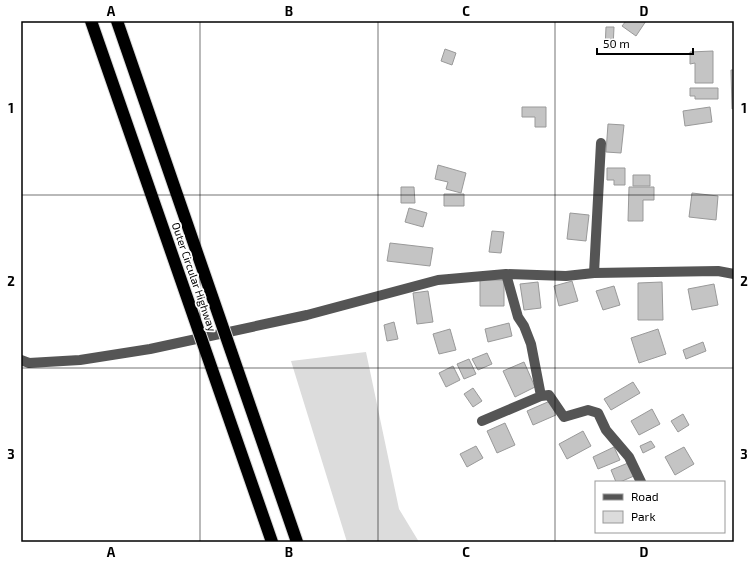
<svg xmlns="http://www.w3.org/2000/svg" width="755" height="563" viewBox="0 0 755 563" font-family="'Exo 2',sans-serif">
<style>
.green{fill:#dcdcdc}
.building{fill:#c4c4c4;stroke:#999}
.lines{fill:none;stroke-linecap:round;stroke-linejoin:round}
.minor{stroke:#555;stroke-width:10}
.highway-bridge-casing{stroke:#dbdbdb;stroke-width:14;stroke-linecap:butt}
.highway-bridge{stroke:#000;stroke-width:12}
.grid{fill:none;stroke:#000;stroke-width:1;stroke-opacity:0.55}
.labels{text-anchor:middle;stroke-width:3.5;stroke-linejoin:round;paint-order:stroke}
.street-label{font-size:11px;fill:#000;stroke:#fff}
.neatline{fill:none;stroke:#000;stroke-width:1.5}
.grid-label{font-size:13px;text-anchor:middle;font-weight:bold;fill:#000}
</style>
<rect width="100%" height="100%" fill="#fff"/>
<path class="green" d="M366,352l33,157 20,33h-72l-56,-181z"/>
<path class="building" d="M626,21h20l-10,15 -14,-10z
M606,27h8l-1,21h-8z
M445,49l11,4 -4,12 -11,-4z
M713,51v32h-18v-20l-5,1v-12z
M731,70h3v38l-2,1z
M690,88h28v11h-23v-3h-5z
M522,107h24v20h-11v-10h-13z
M710,107l2,15 -27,4 -2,-15z
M608,124l16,1 -3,28 -15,-1z
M438,165l28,8 -5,20 -15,-4 2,-7 -13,-3z
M607,168h18v17h-11v-5h-7z
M633,175h17v11h-17z
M401,187h13l1,16h-14z
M629,187h25v13h-11v21h-15z
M692,193l26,3 -2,24 -27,-3z
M444,194h20v12h-20z
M409,208l18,5 -4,14 -18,-5z
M570,213l19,2 -3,26 -19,-2z
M492,231l12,1 -3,21 -12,-1z
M390,243l43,5 -3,18 -43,-5z
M480,280h24v26h-24z
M572,281l6,20 -19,5 -5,-20z
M538,282l3,26 -17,2 -4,-26z
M662,282l1,38h-25v-37z
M714,284l4,21 -26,5 -4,-21z
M614,286l6,19 -17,5 -7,-19z
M428,291l5,31 -16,2 -4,-31z
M394,322l4,17 -11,2 -3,-16z
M509,323l3,13 -24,6 -3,-13z
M450,329l6,21 -17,4 -6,-20z
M658,329l8,25 -27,9 -8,-25z
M703,342l3,9 -20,8 -3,-9z
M487,353l5,11 -14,6 -6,-11z
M469,359l7,15 -12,5 -7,-15z
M524,362l11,25 -20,10 -12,-26z
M453,366l7,14 -14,7 -7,-14z
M633,382l7,11 -29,17 -7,-11z
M473,388l9,13 -9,6 -9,-13z
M550,401l6,14 -23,10 -6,-14z
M652,409l8,15 -21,11 -8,-14z
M683,414l6,11 -11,7 -7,-11z
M505,423l10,22 -18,8 -10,-22z
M583,431l8,15 -24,13 -8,-15z
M651,441l4,6 -12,6 -3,-7z
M476,446l7,12 -16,9 -7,-13z
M614,447l6,13 -22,9 -5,-12z
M684,447l10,17 -19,11 -10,-18z
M628,463l6,13 -14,6h-4l-5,-12z"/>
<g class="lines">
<path class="minor" d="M594,273l7,-130
M506,274l12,43 6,9 7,18 10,52
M21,360l8,3 51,-3 70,-11 157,-34 131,-35 68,-6 60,2 28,-3 124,-2 16,3
M482,421l59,-25 8,-1 15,22 24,-7 10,3 8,17 23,27 12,25"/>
<g class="highway-bridge-casing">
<path id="highway-bridge" d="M91,21l181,521
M117,21l180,521"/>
</g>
<use href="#highway-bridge" class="highway-bridge"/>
</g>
<path class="grid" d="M200,21v521M378,21v521M555,21v521M21,195h713M21,368h713"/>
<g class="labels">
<g class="street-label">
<text transform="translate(194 277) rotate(71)" y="4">Outer Circular Highway</text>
</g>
</g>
<rect width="755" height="563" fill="none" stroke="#ffffff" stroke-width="44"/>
<rect x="595" y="481" width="130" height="52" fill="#ffffff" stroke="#999999"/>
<rect x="603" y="494" width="20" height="6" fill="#555555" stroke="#999999"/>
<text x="631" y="501" font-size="12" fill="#000000">Road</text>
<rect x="603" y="511" width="20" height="12" fill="#dcdcdc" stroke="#999999"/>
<text x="631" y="521" font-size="12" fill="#000000">Park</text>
<path d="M597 48v6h96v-6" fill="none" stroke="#000000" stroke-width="2"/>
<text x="603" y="48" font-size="12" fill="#000000" stroke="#ffffff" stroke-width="3" paint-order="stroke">50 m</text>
<rect x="22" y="22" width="711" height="519" class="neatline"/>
<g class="grid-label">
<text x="111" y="16">A</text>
<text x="289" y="16">B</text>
<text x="466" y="16">C</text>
<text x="644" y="16">D</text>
<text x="11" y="113">1</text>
<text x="744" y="113">1</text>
<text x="11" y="286">2</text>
<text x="744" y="286">2</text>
<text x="11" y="459">3</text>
<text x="744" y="459">3</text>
<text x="111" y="557">A</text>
<text x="289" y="557">B</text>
<text x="466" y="557">C</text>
<text x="644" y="557">D</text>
</g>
</svg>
